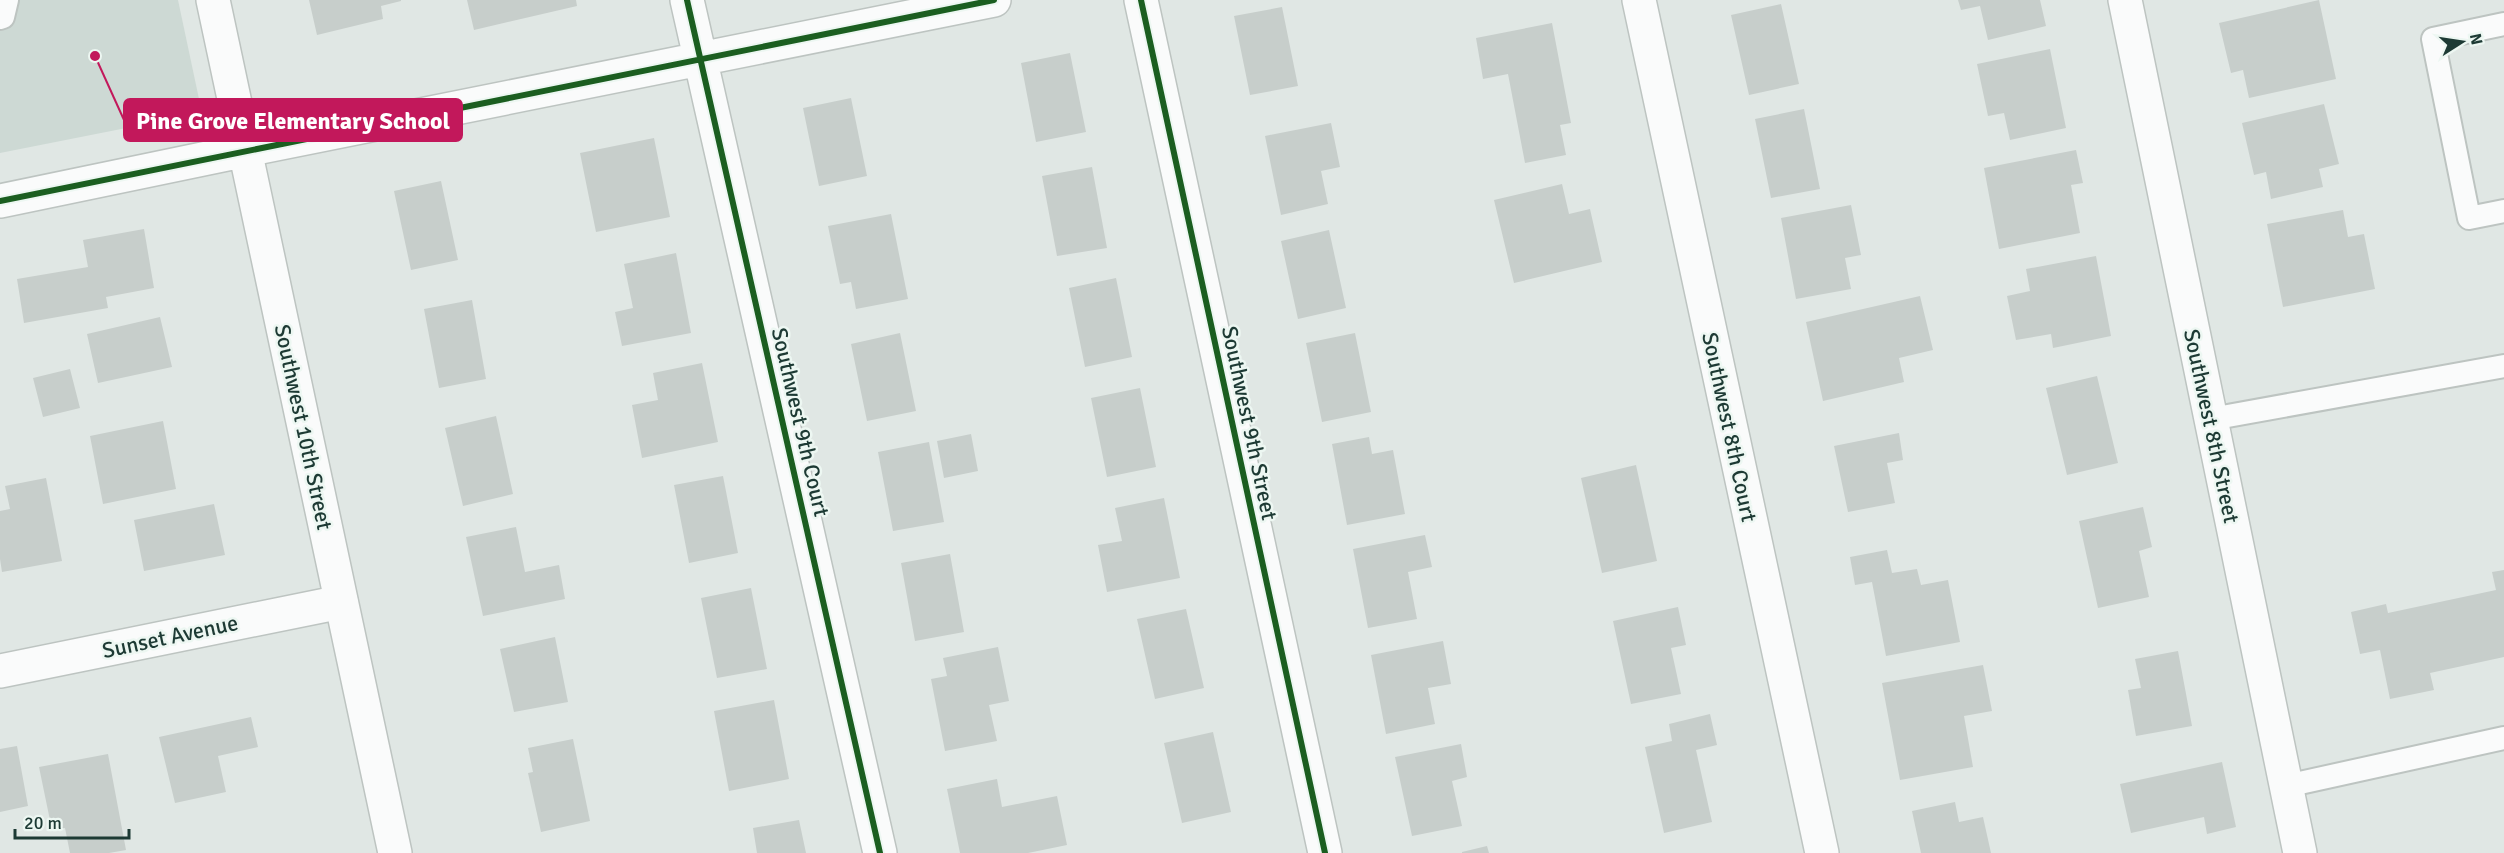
<svg xmlns="http://www.w3.org/2000/svg" width="2504" height="853" viewBox="0 0 2504 853" font-family="Signika,sans-serif">
<style>
.built{fill:#cdd9d4}
.building{fill:#c7cecb}
.lines{fill:none;stroke-linecap:round;stroke-linejoin:round}
.service-casing{stroke:#bdc4c1;stroke-width:26}
.minor-casing{stroke:#bdc4c1;stroke-width:36}
.tertiary-casing{stroke:#bdc4c1;stroke-width:36}
.service{stroke:#fafbfb;stroke-width:22}
.minor{stroke:#fafbfb;stroke-width:33}
.tertiary{stroke:#fafbfb;stroke-width:33}
.cycleway-casing{stroke:#edf7f2;stroke-width:10}
.cycleway{stroke:#1b5e20;stroke-width:6}
.labels{text-anchor:middle;stroke-width:5;stroke-linejoin:round;paint-order:stroke}
.street-label{font-size:22px;fill:#1d3a34;stroke:#edf7f2}
.leader{fill:none;stroke:#c2185b;stroke-width:2}
.callout-dot{fill:#c2185b;stroke:#edf7f2;stroke-width:2}
.callout{fill:#c2185b;stroke:#c2185b;stroke-width:2}
.callout-label{font-size:24px;text-anchor:middle;font-weight:bold;fill:#fff}
</style>
<rect width="100%" height="100%" fill="#e0e7e4"/>
<path class="built" d="M0,0h178l24,113 -202,40z"/>
<path class="building" d="M309,0h92v1l-20,5 2,13 -66,16z
M467,0h109l1,6 -103,24z
M1958,0h82l6,26 -58,14 -8,-34 -19,4z
M2319,0l17,79 -87,19 -6,-28 -12,3 -12,-50z
M1781,4l18,80 -50,11 -18,-80z
M1282,7l16,79 -48,9 -16,-79z
M1552,23l19,100 -11,2 6,30 -41,8 -17,-89 -25,5 -7,-41z
M2050,49l16,79 -56,12 -6,-27 -16,3 -11,-52z
M1070,53l16,79 -50,10 -15,-79z
M851,98l16,78 -48,10 -16,-78z
M2324,104l15,60 -20,5 4,18 -52,12 -5,-27 -12,3 -12,-52z
M1804,109l16,80 -49,9 -16,-79z
M1331,123l9,44 -19,4 7,33 -47,11 -16,-79z
M654,138l16,79 -74,15 -16,-79z
M2076,150l7,33 -12,2 9,48 -81,16 -15,-81z
M1092,167l15,81 -50,8 -15,-80z
M441,181l17,79 -47,10 -17,-79z
M1562,184l7,30 21,-5 12,53 -88,21 -20,-83z
M1851,205l10,50 -16,3 6,31 -55,10 -15,-81z
M2343,210l5,27 16,-3 11,55 -92,18 -16,-83z
M891,214l17,85 -52,10 -5,-27 -11,2 -12,-58z
M144,229l10,59 -48,9 2,11 -84,15 -7,-44 71,-12 -5,-27z
M1329,230l17,78 -48,11 -17,-78z
M676,253l15,80 -69,13 -7,-34 18,-4 -9,-44z
M2096,256l15,80 -58,12 -2,-14 -35,6 -9,-44 23,-5 -4,-22z
M1116,278l16,79 -47,10 -16,-79z
M1920,296l13,54 -34,8 5,24 -81,19 -17,-79z
M472,300l14,79 -47,9 -15,-79z
M160,317l12,50 -74,16 -11,-49z
M900,333l16,78 -49,10 -16,-77z
M1355,333l16,79 -49,10 -16,-79z
M702,363l16,79 -76,16 -10,-53 26,-5 -5,-27z
M70,369l10,39 -37,9 -10,-39z
M2097,376l21,87 -51,12 -21,-87z
M1140,388l16,79 -49,10 -16,-79z
M496,416l17,78 -50,12 -18,-78z
M163,421l13,68 -73,15 -13,-68z
M1899,433l4,27 -16,3 8,40 -47,9 -14,-66z
M971,434l7,37 -34,7 -7,-37z
M1369,437l3,17 21,-4 12,64 -58,11 -15,-81z
M929,442l15,80 -51,9 -15,-79z
M1636,465l21,96 -55,12 -21,-95z
M723,476l15,77 -49,10 -15,-78z
M46,478l16,83 -60,11 -2,-13v-48l10,-2 -5,-23z
M1164,498l16,80 -73,14 -9,-47 24,-4 -7,-33z
M214,504l11,51 -81,16 -10,-51z
M2143,507l9,40 -13,4 10,46 -51,11 -19,-87z
M516,527l9,45 34,-7 6,34 -82,17 -17,-79z
M1425,535l7,32 -24,5 9,47 -49,9 -15,-79z
M1887,550l5,23 25,-4 4,16 27,-5 12,62 -74,14 -14,-74 -17,3 -5,-28z
M950,554l14,78 -49,9 -14,-78z
M2504,570v87l-74,16 4,17 -44,9 -10,-49 -20,4 -9,-42 35,-8 2,9 108,-23 -4,-18z
M751,588l16,81 -50,9 -16,-80z
M1678,607l8,38 -15,3 10,46 -50,10 -18,-83z
M1186,609l18,79 -49,11 -18,-80z
M555,637l13,65 -54,10 -14,-63z
M1443,641l8,43 -23,4 7,36 -49,10 -15,-79z
M998,647l11,54 -20,4 8,36 -52,10 -14,-72 16,-3 -4,-18z
M2178,651l14,75 -56,10 -8,-46 13,-2 -6,-29z
M1983,665l9,46 -28,5 9,51 -73,13 -18,-97z
M774,700l15,79 -60,12 -15,-80z
M1710,714l7,31 -21,5 16,72 -48,11 -19,-86 27,-6 -3,-17z
M251,717l7,30 -40,9 8,36 -51,11 -16,-66z
M1213,732l18,80 -49,11 -18,-80z
M573,739l17,82 -49,11 -13,-59 5,-1 -5,-24z
M1461,744l6,33 -15,4 10,45 -50,10 -17,-79z
M17,746l11,60 -28,6v-63z
M108,754l18,96 -17,3h-39l-5,-25 -13,2 -13,-63z
M2222,762l14,65 -29,7 -3,-17 -73,16 -11,-49z
M997,779l5,28 55,-11 10,49 -39,8h-68l-13,-64z
M1955,802l4,20 24,-5 8,36h-70l-9,-42z
M799,820l7,33h-49l-4,-25z
M1487,846l2,7h-27v-1z"/>
<g class="lines">
<g class="service-casing">
<path id="service" d="M0,18l3,-1 4,-17
M2504,24l-71,15 36,179 35,-7
M2211,419l293,-53
M2286,786l218,-48"/>
</g>
<g class="minor-casing">
<path id="minor" d="M687,0l193,853
M1141,0l184,853
M1639,0l183,853
M2125,0l175,853
M246,150l748,-150
M0,671l341,-69"/>
</g>
<g class="tertiary-casing">
<path id="tertiary" d="M213,0l182,853
M0,201l246,-51"/>
</g>
<use href="#service" class="service"/>
<use href="#minor" class="minor"/>
<use href="#tertiary" class="tertiary"/>
<g class="cycleway-casing">
<path id="cycleway" d="M687,0l193,853
M1141,0l184,853
M0,201l994,-201"/>
</g>
<use href="#cycleway" class="cycleway"/>
</g>
<g class="labels">
<g class="street-label">
<text transform="translate(801 422) rotate(77)" y="8">Southwest 9th Court</text>
<text transform="translate(1250 423) rotate(78)" y="8">Southwest 9th Street</text>
<text transform="translate(2212 426) rotate(78)" y="8">Southwest 8th Street</text>
<text transform="translate(304 427) rotate(78)" y="8">Southwest 10th Street</text>
<text transform="translate(1730 427) rotate(78)" y="8">Southwest 8th Court</text>
<text transform="translate(170 636) rotate(-12)" y="8">Sunset Avenue</text>
</g>
</g>
<path class="leader" d="M95 56L124 120"/>
<circle class="callout-dot" cx="95" cy="56" r="6"/>
<rect class="callout" x="124" y="99" width="338" height="42" rx="6"/>
<g class="callout-label">
<text x="293" y="129">Pine Grove Elementary School</text>
</g>
<g transform="translate(2462 42) rotate(78)" stroke="#edf7f2" stroke-width="4.5" paint-order="stroke">
<path d="M0-4.5L10 22L0 15L-10 22Z" fill="#1d3a34"/>
<text y="-9" font-size="16" font-weight="bold" text-anchor="middle" fill="#1d3a34">N</text>
</g>
<path d="M15 829v9h114v-9" fill="none" stroke="#1d3a34" stroke-width="3"/>
<text x="24" y="829" font-size="18" fill="#1d3a34" stroke="#edf7f2" stroke-width="4.5" paint-order="stroke">20 m</text>
</svg>
